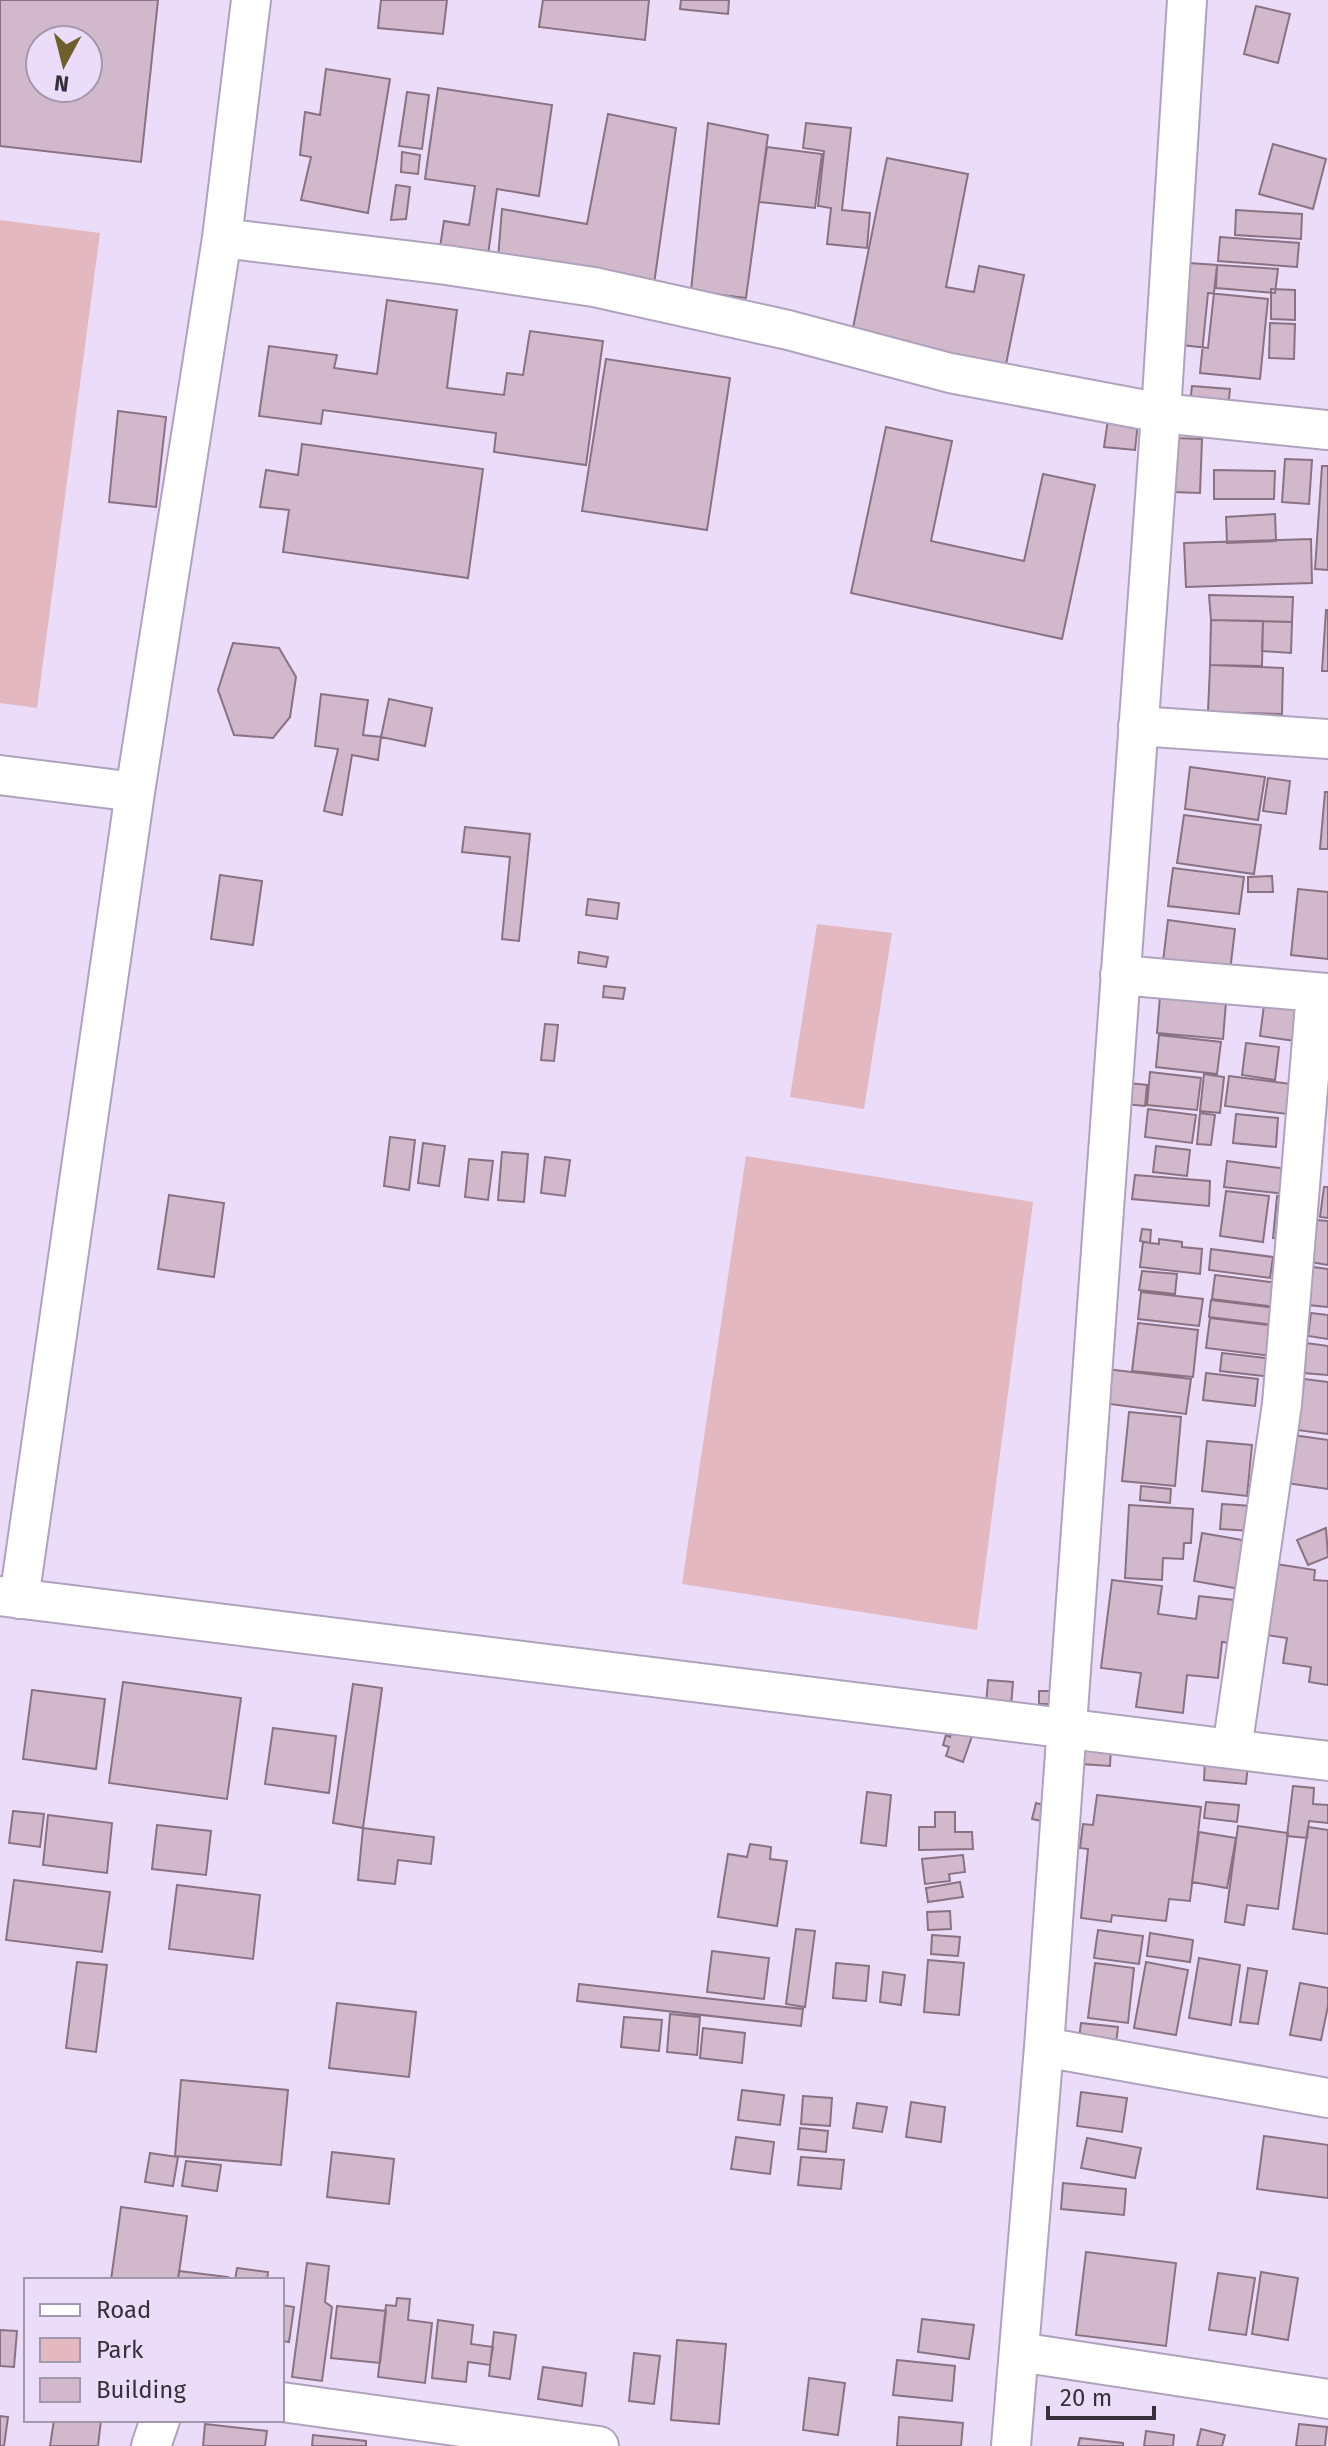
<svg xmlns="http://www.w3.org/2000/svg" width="1328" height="2446" viewBox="0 0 1328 2446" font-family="'Fira Sans',sans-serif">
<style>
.green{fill:#e3b8c0}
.building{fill:#d2b8cb;stroke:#8a7183;stroke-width:2;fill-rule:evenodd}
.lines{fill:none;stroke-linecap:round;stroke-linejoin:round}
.minor-casing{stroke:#afa2bd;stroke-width:42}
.minor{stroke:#fff;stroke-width:38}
</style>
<rect width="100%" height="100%" fill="#ebddf9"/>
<path class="green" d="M0,220l100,13 -63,475 -37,-5z
M817,924l75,9 -28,176 -74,-12z
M746,1156l287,46 -56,428 -295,-46z"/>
<path class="building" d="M0,0h158l-17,162 -141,-16zM40,40h48v48h-48z
M381,0h66l-4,34 -65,-6z
M543,0h106l-4,40 -106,-13z
M681,0h48l-1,14 -48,-5z
M1256,6l34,8 -12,49 -34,-9z
M326,69l64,10 -22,134 -67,-13 10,-43 -11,-2 5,-43 15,3z
M438,88l114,17 -13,91 -42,-7 -9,66 -48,-8 4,-26 25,4 6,-39 -50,-7z
M407,92l22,3 -7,54 -23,-3z
M608,114l68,14 -22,156 -156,-25 4,-50 85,15z
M708,123l60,12 -22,163 -55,-7z
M806,123l45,5 -9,82 28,3 -3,35 -40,-4 4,-36 -13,-2 6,-55 -21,-3z
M1273,144l53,15 -13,50 -54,-15z
M767,147l55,7 -7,54 -56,-6z
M402,152l18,3 -2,19 -17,-2z
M887,158l81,16 -22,113 28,5 5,-26 45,9 -20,99 -154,-31z
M396,185l14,2 -4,32 -15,1z
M1236,210l66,4 -1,25 -66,-4z
M1220,237l79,6 -2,24 -79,-6z
M1189,263l28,2 -9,83 -27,-3z
M1217,265l61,4 -3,24 -59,-5z
M1271,289l24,1v30l-24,-1z
M1208,293l60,6 -8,80 -60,-6z
M387,300l70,10 -10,78 57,7 3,-22 16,2 7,-44 73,10 -17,124 -92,-13 2,-19 -173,-23 -2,14 -62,-8 10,-70 68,9 -3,13 43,6z
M1270,323l25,1 -1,35 -25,-1z
M606,359l124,19 -23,152 -125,-19z
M1192,386l38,3 -2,19 -38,-4z
M118,411l48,6 -10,90 -47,-5z
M1108,419l30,3 -3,28 -31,-3z
M886,427l66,14 -21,100 93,20 19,-87 52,11 -33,154 -211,-46z
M1174,438l28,1 -2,54 -28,-1z
M302,444l181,25 -15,109 -185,-26 6,-42 -29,-3 6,-37 32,5z
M1285,459l27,1 -3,44 -27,-2z
M1322,466h6v104l-13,-1z
M1214,470l61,1 -1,28h-60z
M1275,514l1,27 -49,2 -1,-26z
M1311,539l1,44 -126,4 -2,-44z
M1209,595l84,2 -1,25 -81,-2z
M1326,610h2v61h-6z
M1211,620l52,1 -1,45 -52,-1z
M1263,621l29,1 -1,31 -29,-2z
M233,643l46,5 17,29 -6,40 -17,21 -39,-3 -16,-45z
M1210,665l73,3 -1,46 -74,-2z
M321,694l47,6 -5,35 18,2 -3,23 -26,-5 -10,60 -18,-4 14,-62 -23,-3z
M389,699l43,9 -7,38 -44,-9z
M1190,767l75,10 -7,43 -73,-11z
M1268,778l22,3 -4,33 -23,-3z
M1325,792h3v57h-8z
M1184,815l77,10 -7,49 -77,-11z
M465,827l65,7 -11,107 -17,-2 8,-82 -48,-5z
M1173,868l71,9 -5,37 -71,-8z
M220,875l42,6 -9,64 -42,-6z
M1272,876l1,16h-25v-15z
M1298,889l30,3v67l-37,-4z
M588,899l31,4 -2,16 -31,-4z
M1168,920l67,9 -5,42 -67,-9z
M579,952l29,5 -2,10 -28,-4z
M604,986l21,2 -2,11 -20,-2z
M1160,996l66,6 -3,37 -66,-6z
M1264,1005l36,5 -4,31 -36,-5z
M545,1024l13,1 -4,36 -13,-1z
M1159,1035l62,7 -4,32 -61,-7z
M1246,1043l33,4 -4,33 -33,-5z
M1150,1072l51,6 -4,32 -50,-5z
M1204,1074l20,3 -4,36 -20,-2z
M1229,1076l62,8 -4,30 -62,-8z
M1128,1083l19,2 -2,21 -20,-2z
M1148,1109l48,6 -4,28 -47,-6z
M1200,1113l15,2 -4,30 -14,-1z
M1236,1114l42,4 -2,29 -43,-4z
M390,1137l25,3 -6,50 -25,-4z
M423,1143l22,3 -6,40 -21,-3z
M1156,1146l34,4 -3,26 -34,-4z
M502,1152l26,2 -4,48 -26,-2z
M545,1157l25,3 -5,36 -24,-3z
M469,1159l24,2 -5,39 -23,-3z
M1227,1161l61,8 -3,25 -61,-7z
M1135,1175l75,6 -1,25 -77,-7z
M1324,1187h4v31l-8,-1z
M1226,1191l43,5 -6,46 -43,-6z
M169,1195l55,8 -10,74 -56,-8z
M1277,1196l10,1 -4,42 -10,-1z
M1316,1220l12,1v44l-18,-3z
M1142,1229l9,1 -1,13 -10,-2z
M1159,1239l23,3v5l20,2 -2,25 -60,-7 3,-25 16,2z
M1211,1249l62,8 -3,21 -61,-8z
M1313,1267l15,2v38l-20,-2z
M1142,1271l35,3 -2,20 -36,-4z
M1215,1275l63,8 -3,24 -63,-8z
M1141,1292l62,7 -4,27 -61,-7z
M1211,1300l66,8 -2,17 -66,-8z
M1311,1313l17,2v24l-20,-3z
M1210,1318l74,9 -4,30 -74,-9z
M1138,1323l60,7 -5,47 -61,-6z
M1306,1343l22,3v29l-25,-2z
M1222,1353l52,6 -2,18 -52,-6z
M1106,1369l85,10 -5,35 -84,-11z
M1206,1373l52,6 -3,27 -52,-6z
M1304,1379l24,3v52l-31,-4z
M1129,1412l52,5 -6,69 -53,-5z
M1293,1435l35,5v49l-42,-6z
M1207,1441l45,4 -5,51 -45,-5z
M1141,1486l30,3 -1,14 -30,-3z
M1222,1504l31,2 -1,25 -32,-2z
M1129,1505l64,4 -2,34h-7l-1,16 -20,-1 -1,22 -37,-2z
M1326,1528l2,29 -20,8 -11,-25z
M1202,1533l46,8 -8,48 -46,-8z
M1276,1564l39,6 -1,10 14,1v104l-19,-3 2,-15 -28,-4 4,-25 -21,-3z
M1112,1580l50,6 -4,28 38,5 3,-23 44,5 -6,43 -15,-2 -4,36 -31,-3 -4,38 -47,-6 5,-34 -40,-5z
M988,1680l25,2 -2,25 -25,-2z
M123,1682l118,16 -14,101 -118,-16z
M353,1684l29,4 -19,140 -30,-5z
M32,1690l73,9 -9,70 -73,-10z
M1039,1691h19v13h-19z
M273,1728l63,8 -7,57 -64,-9z
M953,1729l19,7 -9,26 -17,-6 3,-9 -6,-2 3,-10 4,2z
M1082,1745l29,2 -1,19 -29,-2z
M1205,1761l43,4 -2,19 -42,-4z
M1293,1786l21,2 -1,16 15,1v18l-19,-2 -2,17 -20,-2z
M867,1792l24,3 -5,51 -25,-3z
M1097,1795l104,12 -11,94 -21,-2 -3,22 -54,-6 -1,7 -30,-4 7,-69 -8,-1 3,-24 10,1z
M1206,1802l33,3 -2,17 -33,-4z
M1036,1803l14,4 -4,15 -14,-3z
M13,1811l31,3 -4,33 -31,-4z
M935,1812h20v20h17l1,17 -54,1v-23h16z
M48,1815l64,8 -5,50 -64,-8z
M157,1825l54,6 -5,44 -54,-6z
M1238,1826l50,7 -10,76 -31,-4 -3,20 -19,-3z
M1308,1827l20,3v104l-35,-5z
M363,1828l71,9 -3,27 -33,-4 -3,24 -37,-4z
M1199,1832l37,6 -9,50 -35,-6z
M750,1844l21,3 -1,12 17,2 -10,65 -59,-9 10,-63 19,3z
M963,1855l2,17 -16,2 1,7 -25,3 -3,-25z
M14,1880l96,12 -8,60 -96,-12z
M960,1882l3,15 -35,5 -2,-14z
M177,1885l83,10 -7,64 -84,-10z
M950,1911l1,18 -23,1 -1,-18z
M796,1929l19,2 -10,76 -19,-3z
M1098,1930l45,6 -4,28 -45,-6z
M1150,1933l43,7 -3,22 -43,-6z
M932,1935l28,2 -2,19 -27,-2z
M712,1951l57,7 -5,41 -57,-7z
M1199,1958l41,7 -9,60 -42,-7z
M928,1960l36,3 -5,52 -35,-3z
M77,1962l30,3 -11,87 -30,-4z
M1146,1962l42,8 -12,65 -42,-7z
M836,1963l33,3 -3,35 -33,-3z
M1095,1963l39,5 -6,55 -40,-5z
M1248,1968l19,3 -9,53 -18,-2z
M883,1972l22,3 -4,30 -21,-3z
M1300,1983l28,5v18l-7,34 -31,-5z
M579,1984l224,25 -2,17 -224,-25z
M337,2003l79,9 -7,65 -80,-9z
M670,2014l30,3 -3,38 -30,-3z
M624,2017l38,3 -3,31 -38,-4z
M1081,2023l37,4 -2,17 -37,-5z
M703,2028l42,5 -3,30 -42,-5z
M181,2080l107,10 -7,75 -106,-9z
M742,2090l42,5 -4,30 -42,-5z
M1081,2092l46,6 -5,34 -45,-6z
M803,2096l29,2 -2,28 -29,-2z
M911,2102l34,5 -4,35 -35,-5z
M857,2103l30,4 -5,25 -29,-4z
M800,2128l28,3 -2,21 -28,-3z
M1264,2136l64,9v53l-71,-9z
M736,2137l38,5 -4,32 -39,-5z
M1087,2138l54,10 -6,30 -54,-10z
M332,2152l62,7 -5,45 -62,-7z
M150,2153l28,4 -5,29 -28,-4z
M801,2157l43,3 -3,29 -43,-4z
M186,2161l35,4 -4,26 -35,-5z
M1063,2183l63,6 -2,26 -63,-6z
M121,2207l66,9 -9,64h-67z
M1086,2252l90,11 -10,83 -90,-11z
M307,2263l22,3 -4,36 7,5 -10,74 -30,-4z
M237,2268l31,4 -1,8h-32z
M179,2271l49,6 -1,3h-49z
M1261,2272l37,6 -10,62 -36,-6z
M1218,2273l37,5 -9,57 -37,-5z
M397,2298l13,1 -2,21 24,3 -7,60 -47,-6 8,-72 10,1z
M282,2305l12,2 -5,35 -7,-1z
M337,2306l49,5 -6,52 -49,-5z
M922,2319l52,6 -5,34 -51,-7z
M438,2320l35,5 -2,19 22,3 -3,18 -22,-3 -2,20 -34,-4z
M0,2330l17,1 -3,36 -14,-1z
M494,2332l22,3 -6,44 -21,-3z
M677,2340l49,4 -7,80 -48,-4z
M634,2353l26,3 -6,48 -25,-3z
M897,2360l58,6 -3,35 -59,-6z
M543,2367l43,6 -4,33 -44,-7z
M809,2378l36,5 -7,52 -35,-5z
M0,2416l8,1 -4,29h-4z
M899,2417l64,6 -2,23h-64z
M54,2420h47l-3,26h-48z
M205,2424l62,7 -2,15h-62z
M1299,2424l28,3 -2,19h-29z
M1201,2429l24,6 -3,11h-25z
M1146,2431l28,4 -1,11h-29z
M313,2435l53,6v5h-54z
M1080,2438l43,5v3h-45z"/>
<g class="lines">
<g class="minor-casing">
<path id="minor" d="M222,238l224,27 148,22 194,43 162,43 211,40 167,17
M1138,726l190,13
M0,775l135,17
M1120,975l208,18
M0,1596l1328,165
M19,1599l116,-807 87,-554 29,-238
M1232,1749l50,-345 34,-412
M1044,2047l284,51
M1019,2352l309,47
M282,2402l317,44
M151,2446l9,-26
M1011,2446l33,-399 117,-1634 26,-413"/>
</g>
<use href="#minor" class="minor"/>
</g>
<rect x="24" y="2278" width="260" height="144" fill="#ebddf9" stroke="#a298ad" stroke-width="2"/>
<rect x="40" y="2304" width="40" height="12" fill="#ffffff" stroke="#a298ad" stroke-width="2"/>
<text x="96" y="2318" font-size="24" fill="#35303a">Road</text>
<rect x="40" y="2338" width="40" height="24" fill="#e3b8c0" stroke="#a298ad" stroke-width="2"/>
<text x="96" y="2358" font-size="24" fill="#35303a">Park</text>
<rect x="40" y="2378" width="40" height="24" fill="#d2b8cb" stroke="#a298ad" stroke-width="2"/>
<text x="96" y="2398" font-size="24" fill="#35303a">Building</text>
<g transform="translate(64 64) rotate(187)"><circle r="38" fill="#ebddf9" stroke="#a298ad" stroke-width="2"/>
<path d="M0-6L14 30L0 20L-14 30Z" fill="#6e5f2d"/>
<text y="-12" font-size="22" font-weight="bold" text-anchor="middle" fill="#35303a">N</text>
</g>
<path d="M1048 2406v12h106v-12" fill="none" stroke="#35303a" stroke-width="4"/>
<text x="1060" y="2406" font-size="24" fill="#35303a" stroke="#ebddf9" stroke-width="6" paint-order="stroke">20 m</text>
</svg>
